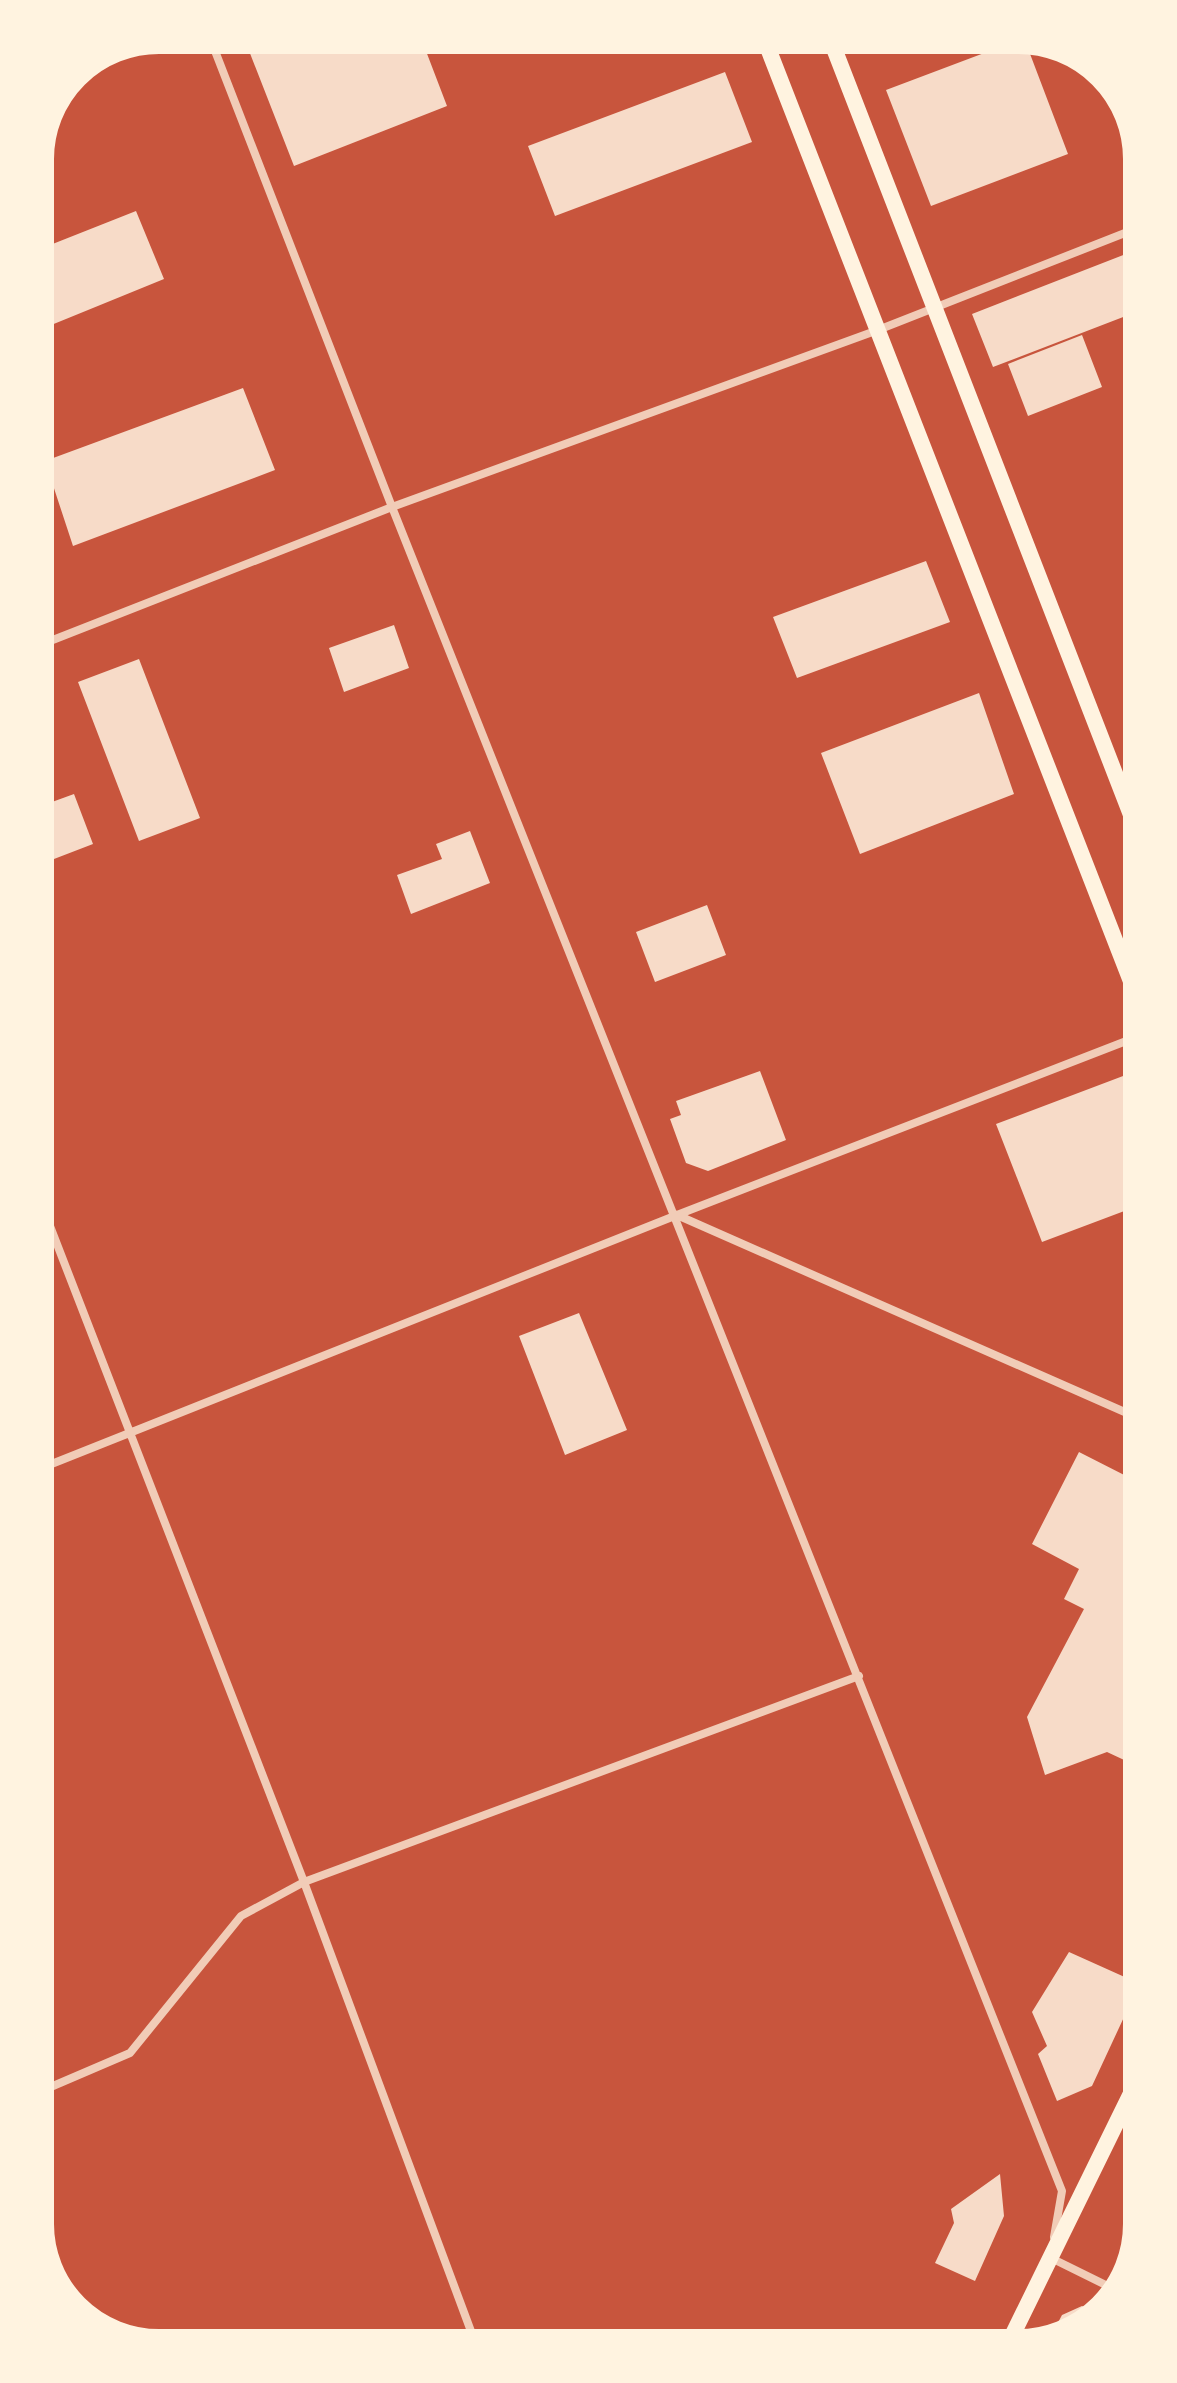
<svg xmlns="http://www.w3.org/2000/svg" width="1177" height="2383" viewBox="0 0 1177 2383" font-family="'Golos Text',sans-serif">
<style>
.building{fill:#f7dbc8}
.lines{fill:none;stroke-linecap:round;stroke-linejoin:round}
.minor{stroke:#f1ccb7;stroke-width:8}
.secondary{stroke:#fff3e0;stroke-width:16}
.rim{fill:none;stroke:#fff3e0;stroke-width:4}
</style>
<rect width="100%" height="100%" fill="#c8553d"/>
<path class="building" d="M244,38h177l26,68 -153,60z
M1024,38l44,116 -137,52 -45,-116z
M725,72l27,70 -197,74 -27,-70z
M136,211l28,68 -125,51v-99l6,16z
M1131,252v62l-138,53 -21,-53z
M1082,335l20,52 -74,29 -20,-52z
M243,388l32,82 -202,76 -28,-85z
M926,561l24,61 -153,56 -24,-61z
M394,625l15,43 -65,24 -15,-44z
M139,659l61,159 -61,23 -61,-159z
M979,693l35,101 -154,60 -39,-101z
M74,794l19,50 -52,20v-58z
M470,831l20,52 -79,31 -14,-39 45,-16 -6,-15z
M707,905l19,50 -71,27 -19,-50z
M760,1071l26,69 -78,31 -22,-8 -16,-44 11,-4 -5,-14z
M1131,1073l3,8 1,126 -93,35 -46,-118z
M579,1313l48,117 -62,25 -46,-119z
M1079,1452l57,29 1,285 -30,-14 -62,23 -18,-58 57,-108 -20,-10 15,-30 -47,-25z
M1069,1952l69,31v4l-46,99 -35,15 -19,-47 9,-8 -15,-34z
M1000,2174l4,42 -29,65 -40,-18 19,-40 -3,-14z
M1082,2306l12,6 -30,24h-13l11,-21z"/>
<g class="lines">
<path class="minor" d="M210,38l182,469 670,1684 -8,46
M40,645l352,-138 486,-177 252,-99
M43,1208l261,674 171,460
M677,1215l459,202
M44,1467l633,-252 457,-177
M46,2089l84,-36 111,-137 63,-34 555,-206
M1051,2258l67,33"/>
<path class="secondary" d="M764,38l370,951
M830,38l303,782
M1012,2336l126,-257"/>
</g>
<path d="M0 0H1177V2383H0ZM159 52H1018A107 107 0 0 1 1125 159V2224A107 107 0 0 1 1018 2331H159A107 107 0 0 1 52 2224V159A107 107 0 0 1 159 52Z" fill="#fff3e0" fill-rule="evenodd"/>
<path class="rim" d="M159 52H1018A107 107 0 0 1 1125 159V2224A107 107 0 0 1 1018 2331H159A107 107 0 0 1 52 2224V159A107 107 0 0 1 159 52Z"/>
</svg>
